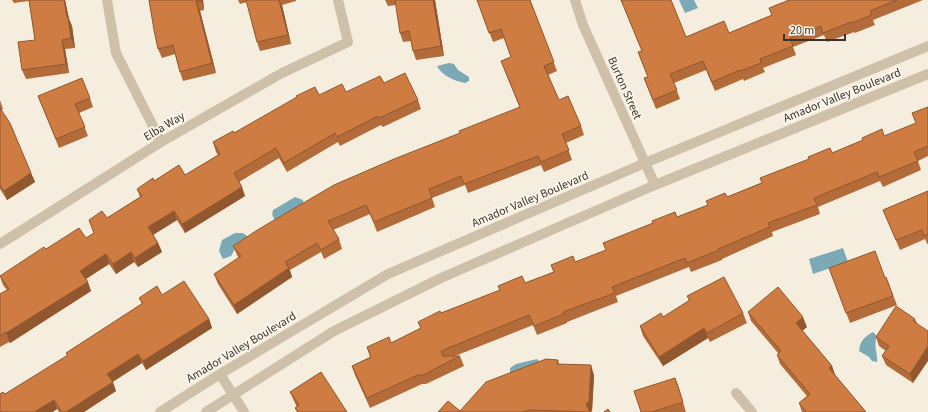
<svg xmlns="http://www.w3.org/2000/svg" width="928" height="412" viewBox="0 0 928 412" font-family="'Source Sans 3',sans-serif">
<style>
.water{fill:#7ba9b5}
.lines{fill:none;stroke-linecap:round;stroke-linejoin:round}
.minor{stroke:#cfc0a9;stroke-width:10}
.wall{fill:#b26b39}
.shaded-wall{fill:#91572e}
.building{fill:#cf7c42;stroke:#91572e}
.labels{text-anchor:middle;stroke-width:3.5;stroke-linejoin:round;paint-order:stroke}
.street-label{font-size:12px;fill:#3b3229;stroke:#fcf7ec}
</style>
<rect width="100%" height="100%" fill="#f5eedf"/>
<path class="water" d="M679,0h15l4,8 -13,5z
M449,63l5,1 4,6 11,7v4l-4,2c-10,-2 -23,-7 -28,-17z
M295,197l8,3 1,6 -25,17c-5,-4 -8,-6 -6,-13z
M235,233h8l4,3 1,5 -13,8 -4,7 -8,3 -4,-8 3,-11z
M843,248l5,14 -35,12 -4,-15z
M873,332l4,4c-4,12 1,16 0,26l-5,-1 -3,-4 -10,-6c1,-10 5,-14 14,-19z
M537,359l4,4 -25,11 -6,-2v-4l6,-4z"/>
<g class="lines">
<path class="minor" d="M107,0l9,53 45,89
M575,0l8,25 72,160
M0,244l161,-102 121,-69 66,-31 -10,-42
M220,374l24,38
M736,393l16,19
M160,412l60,-38 168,-100 257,-111 283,-117
M206,412l128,-81 107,-53 214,-93 273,-111"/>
</g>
<path class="wall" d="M12,0h53l4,19 3,7 3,22 -10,1 4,24 -43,6 -4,-9 13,-30 -6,-39 -15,2z
M149,0h54l1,10 -4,1 16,62 -33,8 -3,-9 -5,-18 -13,4 -4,-9z
M238,0h58v1l-14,4 9,39 -31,7 -3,-9 -10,-40 -7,2z
M385,0h50l9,56 -28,4 -3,-9 -2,-10 -8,1 -3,-9 -4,-28 -8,1z
M477,0h53l27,71 -9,4 11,25 22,26 3,9 -18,8 6,17 -28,12 -3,-7 -73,28 -3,-8 -33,13 3,9 -58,25 -7,-18 -37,16 6,9 3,10 -18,10 -3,-7 -31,18 2,7 -55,37 -19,-30 -4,-10 25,-16 -2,-3 -4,-9 227,-113 60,-25 -19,-47 10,-4 -7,-19 -11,4z
M621,0h50l15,37 43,-4 43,-18 17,-15h134l-50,20 2,5 -20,8 -1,-1 -27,10 -3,-7 -31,12 3,8 -33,13 2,4 -21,9 -1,-2 -28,12 -9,-21 -32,13 6,16 -24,10 -12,-31 4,-1 -10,-25 4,-1z
M384,83l34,17 3,9 -38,18 -2,-2 -41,21 -2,-4 -51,30 -8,-14 -40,24 6,14 -60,37 -8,-13 -24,15 5,8 4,9 -24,15 -4,-5 -18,12 -7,-10 -23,15 5,12 -81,52 -1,-1 -9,5v-53l7,-4 -4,-5 -3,-9 46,-27 40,-11 8,-5 -5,-13 18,-2 33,-21 -3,-8 17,-8 31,-6 33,-20 -2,-3 -3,-10 106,-47 27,-3z
M38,96l52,2 3,9 -14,6 9,23 -29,12z
M0,100l3,9 -2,1 30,63 4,9 -28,18 -7,-11z
M928,107v49l-10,5 3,9 -38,17 -3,-6 -62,26 2,7 -48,18 1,4 -51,23v1l-31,12 -2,-5 -73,29 2,6 -51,20v1l-30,12 -4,-10 -78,31h5l4,10 -38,18h-4l-52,24 -15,-33 -3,-9 18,-9 -3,-10 24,-4 30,-15 -3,-6 23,-9 84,-30 28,-11 22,-10 31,-11 71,-34 31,-12 124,-52 52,-17 32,-13 -4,-10z
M928,191v54l-3,-6 -25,11 -17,-40z
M829,268l56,10 1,-1 11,28 -47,18z
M162,295l47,24 3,9 -66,42 -4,-7 -30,19 4,9 -32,21h-25l-2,-3 -52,-15 62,-38 -1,-3 76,-49 -3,-6z
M687,296l56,17 4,10 -37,19 -2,-4 -45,28 -20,-30 -3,-10 23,-9 26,-16z
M748,312l59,15 -5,3 30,36 3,9 31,37h-64l-3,-9 8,-7 -27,-32 -3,-9 1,-2 -27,-32z
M915,319l2,4 -4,60 -27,-18 -4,-9 4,-5 -7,-5 -3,-9z
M558,360l1,4 35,11 -2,36 -1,1h-153l22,-1z
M675,378l11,34h-45z
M290,392l57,20h-50l-2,-4 2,-1 -3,-6z"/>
<path class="shaded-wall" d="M64,0h1l4,19 3,7 3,22 -4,-10z
M201,0h2l1,10z
M279,0l3,5 9,39 -3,-9z
M433,0h2l9,56 -3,-10z
M196,1l4,10 16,62 -4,-10z
M62,40l3,9 4,24 -3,-9z
M31,173l4,9 -28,18 -3,-9z
M242,187l3,9 -60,37 -3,-9z
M174,211l3,9 -26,16 -3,-9z
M158,243l4,9 -24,15 -3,-9z
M131,252l3,10 -18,12 -3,-10z
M106,254l3,10 -25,16 -4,-9z
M289,268l3,9 -55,37 -3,-9z
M88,282l3,9 -81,52 -4,-10z
M803,317l4,10 -7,6 -4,-10z
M209,319l3,9 -66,42 -3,-9z
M704,328l4,10 -45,28 -4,-9z
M928,346v15l-15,22 -3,-9z
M138,354l4,9 -31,20 -4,-9z
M591,365l3,10 -2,36 -2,1 -4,-8z
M832,366l3,9 -6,-7z
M675,378l4,10 7,24 -3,-10z
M113,382l3,9 -32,21h-18z
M54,400l3,9 -4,3h-19z"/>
<path class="building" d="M29,0h35l3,17h1l3,21 -9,2 4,24 -44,6 -4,-28 17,-2z
M149,0h52v1h-5l16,62 -32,9 -7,-27 -15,4 -4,-19z
M246,0h33l9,35 -31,7z
M395,0h38l8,46 -28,5 -4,-20 -9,2z
M477,0h53l24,62 -10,4 15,34 9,-4 13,30 -19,8 7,16 -28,12 -3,-6 -74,28 -3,-8 -32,13 3,9 -58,24 -8,-17 -38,16 11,18 -18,11 -4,-7 -32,19 4,6 -55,37 -20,-31 27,-18 -8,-10 26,-17 75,-44 60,-26 66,-26 -1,-2 61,-24 -19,-46 10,-4 -10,-28 -12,4z
M621,0h50l15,37 38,-16 5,12 43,-18 -3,-7 20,-8h108l-27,11 2,4 -21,8v-1l-28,11 -2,-7 -31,12 3,8 -33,13 1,4 -21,8v-1l-28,12 -9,-21 -33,13 7,16 -24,10 -9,-22 4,-1 -10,-25 4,-1z
M405,73l13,27 -39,18 -1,-2 -41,21 -2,-4 -51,30 -8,-15 -42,25 8,14 -60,37 -8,-13 -26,16 10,16 -23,15 -4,-6 -18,12 -7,-10 -26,17 8,11 -82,51v-1l-6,4v-42l9,-5 -9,-13 44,-29 2,2 33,-21 7,10 8,-5 -5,-13 13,-9 5,7 35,-22 -5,-7 16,-11 1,3 25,-16 6,10 35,-21 -7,-12 20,-11 1,2 63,-36 -1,-1 19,-9 4,8 23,-11 4,8 34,-16 4,7z
M82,78l8,20 -15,6 10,23 -29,12 -18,-43z
M928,107v39l-14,6 4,9 -39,16 -2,-5 -63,26 3,7 -49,18 2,4 -52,22 1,1 -32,13 -2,-5 -73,29 3,6 -52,19 1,2 -30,12 -5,-11 -88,36 2,5h17l-37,19h-5l-51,23 -15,-32 19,-9 -4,-10 22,-10 2,6 30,-15 -3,-6 22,-11 1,2 59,-23 -2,-4 24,-10 3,7 29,-11 -3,-7 22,-9 2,6 31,-12 -3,-7 50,-20 -1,-2 23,-9 2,5 31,-12 -2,-4 19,-8 2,4 35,-14 -2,-5 49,-19 -1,-2 22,-9 2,5 31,-13 -1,-2 20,-9 2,7 32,-13 -4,-10z
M0,108l10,15 21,50 -27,18 -4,-6z
M928,191v43l-4,2 -2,-6 -26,10 -13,-30z
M875,251l10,27 1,-1 7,19 -47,17 -17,-45z
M724,277l19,36 -36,20 -3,-5 -45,29 -19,-31 21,-13 2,4 27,-17 -3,-4z
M184,281l25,38 -66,42 -5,-7 -31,20 6,8 -47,30h-4l-8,-12 -20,12h-34v-18l3,-2 2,2 63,-39 -2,-2 77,-50 -4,-5 18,-12 5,9z
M778,287l25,30 -7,6 36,43 -3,2 37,44h-60l-7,-9 11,-9 -33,-39 4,-4 -33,-39z
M896,306l19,13 -2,2 15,10v15l-18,28 -28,-18 7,-10 -13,-9z
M546,359l12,1 -1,4 34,1 -2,37 -3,2 4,8 -61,-2 -6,2h-85l10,-11 12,10 26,-29z
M321,372l26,40h-49l-3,-4 4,-3 -9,-13z
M675,378l8,24 -31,10h-11l-7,-21z
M608,409l2,3h-6z"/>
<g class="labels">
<g class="street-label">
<text transform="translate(625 88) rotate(66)" y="4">Burton Street</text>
<text transform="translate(842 95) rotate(-22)" y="4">Amador Valley Boulevard</text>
<text transform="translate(164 126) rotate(-31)" y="4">Elba Way</text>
<text transform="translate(530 199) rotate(-23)" y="4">Amador Valley Boulevard</text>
<text transform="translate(241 347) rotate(-31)" y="4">Amador Valley Boulevard</text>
</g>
</g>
<path d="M784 34v6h61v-6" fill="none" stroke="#3b3229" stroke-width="2"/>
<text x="790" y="34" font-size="12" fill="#3b3229" stroke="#fcf7ec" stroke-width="3" paint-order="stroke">20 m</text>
</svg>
